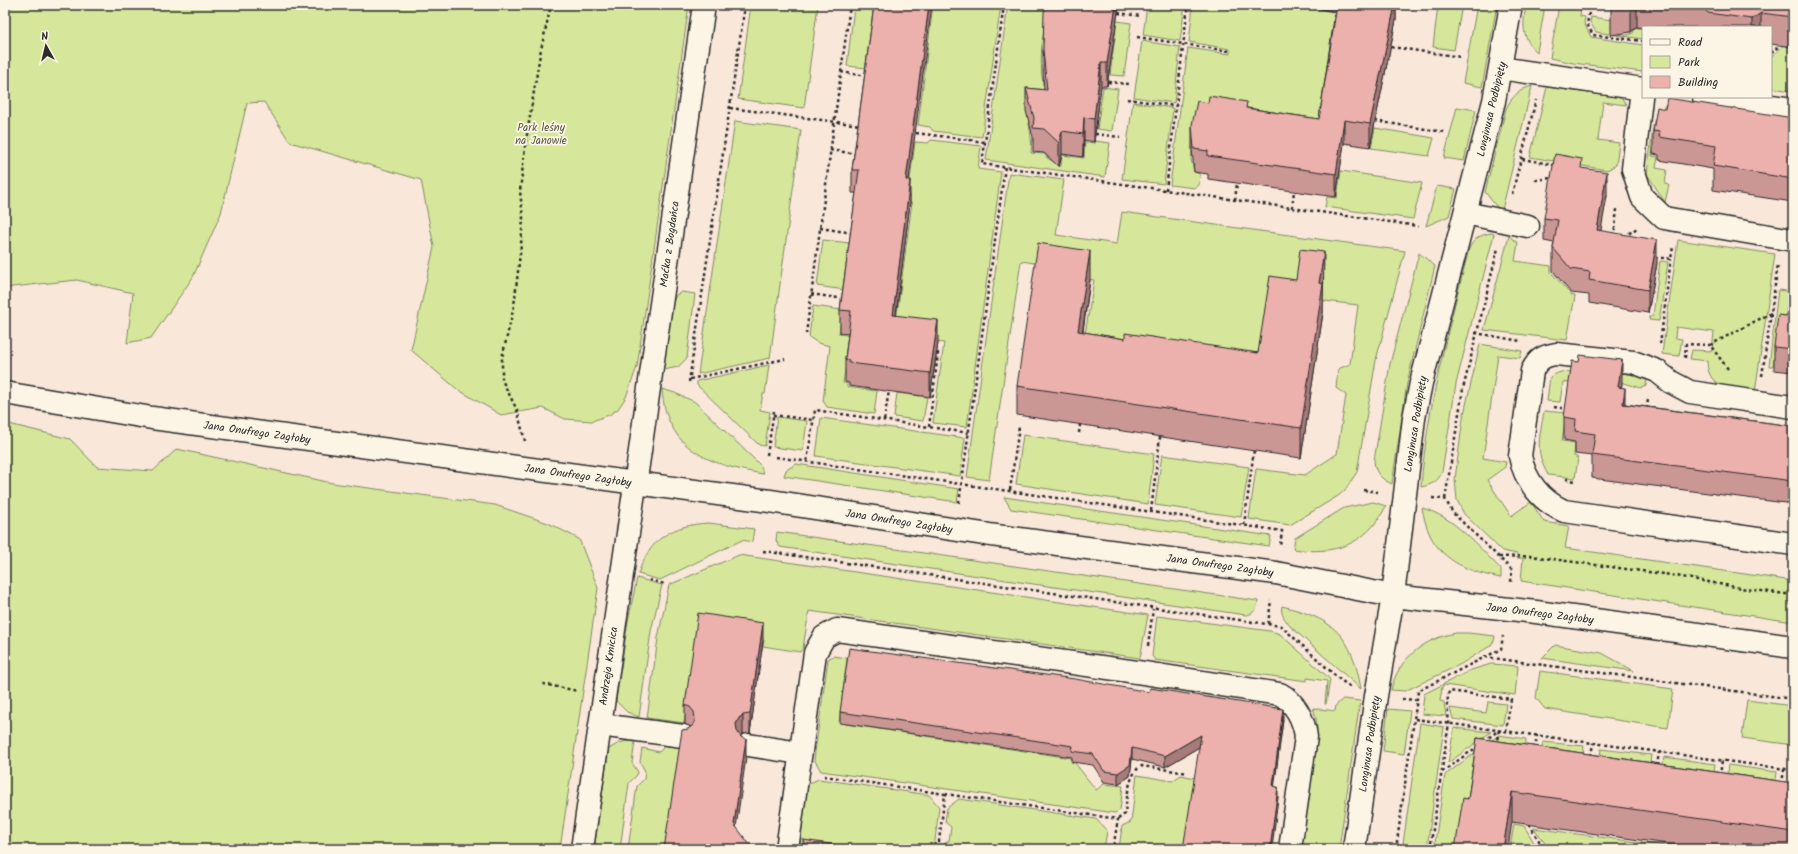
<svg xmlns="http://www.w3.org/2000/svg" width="1798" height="854" viewBox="0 0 1798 854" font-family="Kalam,sans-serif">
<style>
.green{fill:#d6e79b;stroke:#808963}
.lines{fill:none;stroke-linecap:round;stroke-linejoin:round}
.minor-casing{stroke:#2b2b2b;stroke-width:25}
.path{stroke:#2b2b2b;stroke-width:2.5;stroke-dasharray:3 3;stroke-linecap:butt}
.minor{stroke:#fcf5e5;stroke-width:22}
.wall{fill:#cb9795;stroke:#2b2b2b}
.shaded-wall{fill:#a57b79;stroke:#2b2b2b}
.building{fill:#ecb0ad;stroke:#2b2b2b}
.labels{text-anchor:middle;stroke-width:3.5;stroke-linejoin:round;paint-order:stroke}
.street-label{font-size:11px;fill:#2b2b2b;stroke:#fcf5e5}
.park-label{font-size:11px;fill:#565a47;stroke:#fcf5e5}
</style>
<rect width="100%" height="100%" fill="#f9e7da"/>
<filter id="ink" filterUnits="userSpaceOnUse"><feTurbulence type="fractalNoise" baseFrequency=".025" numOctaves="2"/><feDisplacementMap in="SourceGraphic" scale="8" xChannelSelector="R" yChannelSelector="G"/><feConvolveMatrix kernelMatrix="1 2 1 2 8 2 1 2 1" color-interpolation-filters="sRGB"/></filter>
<g filter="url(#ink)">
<path class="green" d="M5,5h684l-52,362 -11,30 -8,12 -9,6 -17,6 -27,-2 -22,-11 -42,7 -44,-26 -46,-39 23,-103 -13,-67 -131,-38 -26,-40 -17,1 -26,110 -28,64 -42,61 -24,5 6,-50 -56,-13 -65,7 -7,3z
M751,5h67l-14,103 -66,-9z
M933,5h68l-19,132 -49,-6 -3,-4 -12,-2z
M1008,5h42c-8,27 -11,52 -7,80l8,1 -23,24c0,15 5,28 3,43l14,1 2,4 14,8 1,-11 22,3 1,-16 10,1v-2l15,2 -5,34 -119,-17z
M1147,5h38l-5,36 -37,-6z
M1193,5h107l43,9 -25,127 -125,-3 -2,21 3,13 6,2 -1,11 -4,3 -25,-3 18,-137 42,6v-5l-41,-7z
M1438,5h24l-8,45 -21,-3z
M1477,5h20l-15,82 -19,-4z
M1526,5h19l-8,47c-16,-14 -14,-28 -11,-47z
M1559,5h22l-1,11 5,1 -1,6 7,14 52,8v27l-70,-9 -23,-5z
M854,7l21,2 -8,59 -20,-2z
M1591,17l21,3 -1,8c6,7 13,9 22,5l2,-5h8v11l-47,-7 -6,-10z
M1117,21l14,2 -7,53 -14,-1z
M1142,41l38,6 -6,56 -40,-6z
M1782,44l11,1v46l-22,-3v-31l11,-10z
M1532,86l-30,124 -6,-4 -11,-14 21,-83c5,-11 13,-20 26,-23z
M1103,87l15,2 -6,42 -15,-2z
M1547,87l68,10c6,1 9,2 11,8l-23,-3 -5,38 21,3 -3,22 -9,5 -77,-13z
M1133,102l40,6 -9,76 -42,-5z
M1666,104l7,1 -16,24 -5,27 6,1 -2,11 11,2 -2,14 4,1 -4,17 -18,-28 7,-53z
M1457,107l19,3 -12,51 -20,-3z
M735,121l66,9 -31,228 -72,16z
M1375,128l59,10 -5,18 -58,-8z
M931,140l50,6 -3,23 23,3 -34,255 -34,-4 11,-80 -50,-7 18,-133 -5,-1 8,-60 13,1z
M1341,171l81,12 -9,36 -88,-12 2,-10 10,1z
M1009,173l55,7 -8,55 61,9 5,-32 283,39 -29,109 -19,112 -12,18 -7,6 -48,29 -41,-6 7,-50 49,6 32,-21 9,-59 -10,-7 2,-19 12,-5 8,-59 -41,-5 -57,91 -179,-32 13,-79 -47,-8 1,-7 -27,-4 -32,219 -22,-3z
M1437,186l19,3 -7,27 -23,10z
M1492,233l2,1 -38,150 -14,88c-4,10 -11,13 -21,15 6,-82 28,-159 48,-238 4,-10 12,-15 23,-16z
M1509,236l9,7 -3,18 36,5v6l20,23 4,1 -8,44 -83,-10z
M823,240l27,3 -5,47 -28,-4z
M1678,240l97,14 -20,138c-22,-4 -47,-1 -48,-31l-17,-2 2,-9 20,1 2,-19 -38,-5 -1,11 7,1 -3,17 -17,-2z
M1419,253l16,13 -28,117 -15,101c-11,-5 -17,-11 -18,-23l16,-97z
M1660,261l8,1 -9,59 -10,-1 1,-4h3z
M1778,290l15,2 -8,46 -8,-1 -4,29h-4z
M682,292l13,2 -8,64 -9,9 -15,3 10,-68 3,-7z
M813,306l29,4 -3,24 20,3 -12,21 -4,25h4v4l30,4 -3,23 -47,-7 -4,-6 7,-55 -12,-3 -9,-6z
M1480,344l42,7 -2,7 -22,-3 -15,103 23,4 -1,5 -18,13 24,36 20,-14 13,20 25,4 -4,22 228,33v41l-272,-41 2,-23h-6v-4l-15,-3 -38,-37 -7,-14 -2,-21 8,-61z
M769,365l-4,29h-2l-3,16 10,2 -5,34 -6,-1 -62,-60v-4z
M1572,367l72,9 3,2 -1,8 -5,2 -17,-5 -45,-7 -1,8 -15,-2 -3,20 -13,-1 3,-24c7,-4 13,-7 21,-5z
M662,389l13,4 20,9 61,59 5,5 2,8c-53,-9 -97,-24 -101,-85z
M897,393l30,4 -4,24 -29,-4z
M1544,411l22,2 -4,28 13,2 -1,13 4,2 -3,20 -27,-3c-14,-25 -8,-38 -4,-64z
M777,417l30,4 -4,30 -30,-4z
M821,418l144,20 -5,38 -144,-20z
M5,423l65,16 27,28 56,4 24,-22 155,34 163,22 53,18 31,16 19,49 -38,261h-555z
M1023,435l131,19 -6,50 -132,-20z
M1162,455l87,12 -8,50 -86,-12z
M796,464l163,25 -2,13 -173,-26 2,-6z
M1004,497l267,39 -2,10 -258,-37z
M1373,502l13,4c-20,40 -52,49 -93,43l2,-11 49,-30z
M1422,508c33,9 55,38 79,61v9c-29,-5 -58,-16 -71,-43 -4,-8 -6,-18 -8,-27z
M709,523l45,6 -2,13 -10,-2 -82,40 -22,-6c12,-36 34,-49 71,-51z
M777,532l481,69c-1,8 -4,13 -12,14l-466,-68 -4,-6z
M739,555l409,60 -8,43 -331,-47 -6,37 -3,4 -37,-6 1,-6 -66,-9 -14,92 -37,-5 11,-80 11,-53z
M637,578l25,7 -11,46 -12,86 -12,-5 -11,-11 12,-80z
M1282,606c52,13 70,29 79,83l-70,-62c-6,-7 -11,-13 -9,-21z
M1157,616l113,15 10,3 50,45 -4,25h-1l2,-23 -20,-3v3l-152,-21 -3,-4z
M1456,633h12l27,3 -1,5 -4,5 -29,18 -56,27 -14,-1c7,-32 34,-52 65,-57z
M1555,645l47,8 32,18 -92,-13z
M833,656l14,2 -8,65 232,35v4l4,1 21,27 8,-6 19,2 -3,24 -5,3 -294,-42 -7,-12 14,-100z
M1491,664l27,2 -3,29 -71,-10 -2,2 -2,14 4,1 2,14 -24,-2 2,-20 47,-24z
M1540,671l133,18 -5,39 -123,-19 -9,-11z
M1343,699l17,2 -21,148h-40l18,-121 -1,-10 -3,-10 22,3 1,-6z
M1747,700l46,6v39l-51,-7z
M1488,702l18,2 -3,21 -50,-6 -3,-11 36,5z
M1388,709l22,2 -6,43 -21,-3z
M1420,723l24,4 -17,121 -24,-4z
M1454,728l37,4 -43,31z
M1499,735l27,4 -3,33 -66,77h-23l11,-74z
M628,741h7l-3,22 6,9 -1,3 -8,8 -9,66h-26l15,-100 10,-6z
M1543,742l41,4 -4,33 -41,-5z
M665,746l16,1 -15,102h-38l9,-63 7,-7 1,-8 -5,-9 2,-14 17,4z
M1601,749l50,6 -4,34 -51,-7z
M1664,757l51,7 -5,34 -51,-8z
M1728,765l49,7 -5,35 -49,-7z
M1137,775l35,6 9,-6 14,3 -11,71h-65l3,-23 9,-4z
M819,779l110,16 10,12 -5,42h-123l-11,-4 7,-61z
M959,799l137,20 11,12 -3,18h-162v-4l7,-4 2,-14 -6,-5 2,-14z
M1514,824l10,2 14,23h-28z
M1534,828l153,21h-138z"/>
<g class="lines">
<g class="minor-casing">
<path id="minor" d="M1500,68l143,21
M1642,89l-9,80 9,28 22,21 129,22
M1704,97l89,12
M1465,213l63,13
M5,393l147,25 618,83 220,34 286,38 117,23 143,16 257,35
M1793,407l-103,-15 -19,-10 -14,-11 -24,-9 -77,-8c-13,2 -18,5 -24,17l-12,85c5,25 21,45 44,55l229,33
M600,725l83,11
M748,745l52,8
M582,849c42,-281 81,-563 122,-844
M787,849l28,-196 9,-16 13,-7 307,43 136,21c15,8 24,26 26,43l-16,112
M1354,849l22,-153 17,-100 21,-178 7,-35 73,-282 17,-96"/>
</g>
<path class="path" d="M1004,5l-22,159 436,62
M1118,13l23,3
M1589,13l-2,11 6,11 50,6
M1137,37l92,14
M1391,47l70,10
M1771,53l8,-7
M841,72l25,4
M1108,82l21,2
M1127,99l49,7
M730,108l130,17
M1375,121l69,11
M916,133l69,9
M1095,134l25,3
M830,150l27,4
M1522,159l34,6
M1535,180l17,-2v-3
M1166,190l22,-185
M1512,194l24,-94
M1235,200l2,-17
M1292,208l2,-17
M820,228l33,5
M1614,236l3,-27
M1624,237l13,-9
M1655,257l16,2 2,-12
M811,294l33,5
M1475,333l46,8
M806,334l44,-329
M1660,344l11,-85
M1685,358l1,-14 24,1
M1728,369l-18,-24 61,-32
M1762,376l16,-112
M690,379l95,-20
M689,382l56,-377
M1554,407l14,2
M1647,409l1,-11
M773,415l40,5
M884,420l5,-29
M929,427l9,-74h-1
M1079,433l1,-8
M525,441l-8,-31 -15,-30v-22l12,-52 7,-61 2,-27 -3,-27 5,-44 15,-93 11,-49
M767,455l7,-44
M776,457l506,74 -2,15
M807,461l8,-51 154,23
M1566,479l9,2
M1010,490l9,-63
M1364,490l14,2
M1432,498l13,1 8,14 59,57 -1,12
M1445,499l18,-110 35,-141
M959,503l46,-336
M1151,511l9,-74
M1244,525l10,-75
M763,551l518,75 57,52 12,9
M1499,557l32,-1 28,4 112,15 75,14 47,6
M649,580l16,4
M1268,624l3,-24
M1148,646l5,-37
M1485,657l308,42
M543,684l35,7
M1402,699l15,1
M1415,719l378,51
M1499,730l-7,37v-4z
M1484,741l15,-11
M1535,749l2,-14
M1591,756l2,-13
M1657,766l2,-14
M1442,772l35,-25
M824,776l121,18 -7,55
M1720,776l2,-16
M1782,784l2,-15
M945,794l173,25 -5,30
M1118,819l7,-5c1,-12 4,-44 17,-48l46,7
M1529,824l15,25
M1396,849l22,-158 83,-42 2,-13
M1430,849l19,-126 -2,-19 2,-13 62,8 -5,32"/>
<use href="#minor" class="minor"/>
</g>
<path class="wall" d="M874,5l35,175 1,23 -14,112 42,28 -8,54 -81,-11v-3l-4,-1v-23l3,-25 -8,-1v-23l16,-117h-4v-23z
M1119,5l-12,81h-6l-7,56 -10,-2 -1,17 -21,-3 -3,13 -15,-14 -11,-1v-15l-7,-26v-23l18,2 -1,-17v-23z
M1303,5h93v15l-26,127 -26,-4 -8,54 -128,-18v-5l-14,-2 -2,-24v-23l16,-22 39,5 72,11 16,-107z
M1611,5h182v42l-22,-3v-17h-128v1l-6,-1 -6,5 -20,3z
M1665,109l128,9v84l-80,-12v-21l-54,-9v-5l-6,-1v-23z
M1582,168l25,28 -7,35 57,32 -9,50 -59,-10v-8l-18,-2 -18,-22v-23l1,-5 -10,-2v-23z
M1090,280l-7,52 42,7 133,14 38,-73 28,2 -1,4v27l-22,145 -284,-43v-29z
M1793,289v83l-19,-2v-23l12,-31z
M1622,384l-1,3 4,17 168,22v78l-201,-26v-22l-17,-2v-12l-11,-2v-23z
M763,641l-13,92 -7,1 -3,2 6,21 -82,92 24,-120 3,-2 -6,-3v-19z
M840,712l443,8 -9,66 4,12 -79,-51 -34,20 -33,-8 -2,17 -12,8 -14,-2 -11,-17 -21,-3v-5l-232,-34z
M1477,738l316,45v66h-90l-191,-27 -44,-23z
M803,840l40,9h-38l-2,-2z"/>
<path class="shaded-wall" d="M929,5h3l-26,198v-23z
M1116,5h3l-12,81v-23z
M1395,5h1v15l-26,127v-23z
M1631,5h6v22l-6,5z
M1761,13v14h-9v-8z
M1101,63v23l-7,56v-23z
M1084,117v23l-1,17v-23z
M1344,120v23l-8,54v-23z
M1062,131v23l-3,13v-24z
M1607,172v24l-10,57v-23z
M910,180v23l-17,135v-23z
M1657,240v23l-9,50v-23z
M1090,251v29l-12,81v-30z
M1324,252l-1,61 -22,145v-30l18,-145z
M938,320v23l-8,54v-24z
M1622,360v24l-4,26v-23z
M1625,388v23l-2,-7z
M763,623v18l-13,92v-19z
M1283,709v11l-10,77v-11z
M743,715v19l-4,3 -3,6v-19l3,-6z
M1201,735v11l-36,21v-11z
M746,739v18l-12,85v-18z
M1132,748v11l-2,17 -12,8v-11z
M1278,787v11l-6,51h-2z
M1512,792v30l-4,27h-5z"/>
<path class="building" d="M874,5h55l-23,175h4l-17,135 45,5 -8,53 -81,-10v-3l-4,-1 6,-48 -11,-1 19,-140h-7z
M1046,5h70l-9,58h-6l-7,56 -10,-2 -1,17 -21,-3 -3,12 -15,-14 -11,-1 1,-10 -8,-30 21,2 -4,-40 1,-38z
M1337,5h58l-25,119 -26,-4 -8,54 -128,-18v-5l-14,-2 -2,-24 5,-24 11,2 1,-7 38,6 -1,6 73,11z
M1700,5h93v12l-32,-4 -9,6 -8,-1 -36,-5z
M1667,98l126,20v61l-80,-13 3,-20 -57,-9 1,-5 -7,-1 4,-24 8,2z
M1555,154l27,5 -1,9 26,4 -10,58 60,10 -9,50 -59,-10 1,-8 -19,-3 -18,-21 5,-28 -14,-2z
M1038,243l52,8 -12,80 47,8v-6l133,20 12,-77 26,4 4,-31 24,3 -5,31 4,1 -22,144 -284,-42z
M1790,288l3,1v60l-19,-2 4,-32 8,1z
M1580,355l42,5 -4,27 7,1 -2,16 170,22v55l-201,-26 3,-21 -20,-3 1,-12 -12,-2 8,-56 7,1z
M698,613l65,10 -13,91 -7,1 -4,3 -3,6 1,7 4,6 5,2 -12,85 19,25h-89l18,-119 6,-1 5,-4 2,-5 -1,-8 -4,-5 -5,-2z
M849,648l226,31 74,13 1,-4 133,21 -10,77 5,1 -8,62h-87l18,-114 -36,21 -33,-8 -2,17 -12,8 -14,-2 -11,-17 -21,-3 1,-5 -233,-34z
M1477,738l316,45v49l-281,-40 -9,57h-48l8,-51 5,1z
M803,840l40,6v3h-33z"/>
</g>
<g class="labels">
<g class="street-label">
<text transform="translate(1491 109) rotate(-77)" y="4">Longinusa Podbipięty</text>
<text transform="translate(669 244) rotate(-82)" y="4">Maćka z Bogdańca</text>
<text transform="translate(1415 424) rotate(-81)" y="4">Longinusa Podbipięty</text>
<text transform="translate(257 432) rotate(8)" y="4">Jana Onufrego Zagłoby</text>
<text transform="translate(578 475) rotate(8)" y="4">Jana Onufrego Zagłoby</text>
<text transform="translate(899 521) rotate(9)" y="4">Jana Onufrego Zagłoby</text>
<text transform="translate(1220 565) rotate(8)" y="4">Jana Onufrego Zagłoby</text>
<text transform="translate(1540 613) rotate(7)" y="4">Jana Onufrego Zagłoby</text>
<text transform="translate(608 666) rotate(-82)" y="4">Andrzeja Kmicica</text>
<text transform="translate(1369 744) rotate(-82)" y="4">Longinusa Podbipięty</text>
</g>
<g class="park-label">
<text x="541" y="131">Park leśny<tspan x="541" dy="13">na Janowie</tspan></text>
</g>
</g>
<rect width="1798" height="854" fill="none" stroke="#fcf5e5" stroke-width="20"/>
<rect x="10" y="10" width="1778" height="834" fill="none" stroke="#2b2b2b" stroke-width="1.5" filter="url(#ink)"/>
<rect x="1642" y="26" width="130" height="72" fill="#fcf5e5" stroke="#a8a49b"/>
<rect x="1650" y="39" width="20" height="6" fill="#fcf5e5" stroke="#a8a49b"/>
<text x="1678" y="46" font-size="12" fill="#2b2b2b">Road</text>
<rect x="1650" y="56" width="20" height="12" fill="#d6e79b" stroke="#a8a49b"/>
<text x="1678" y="66" font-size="12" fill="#2b2b2b">Park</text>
<rect x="1650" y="76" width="20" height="12" fill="#ecb0ad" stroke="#a8a49b"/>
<text x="1678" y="86" font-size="12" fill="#2b2b2b">Building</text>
<g transform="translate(46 46) rotate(352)" stroke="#fcf5e5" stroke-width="3" paint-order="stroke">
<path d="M0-3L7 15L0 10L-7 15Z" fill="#2b2b2b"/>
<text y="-6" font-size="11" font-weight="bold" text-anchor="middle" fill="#2b2b2b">N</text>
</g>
</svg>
